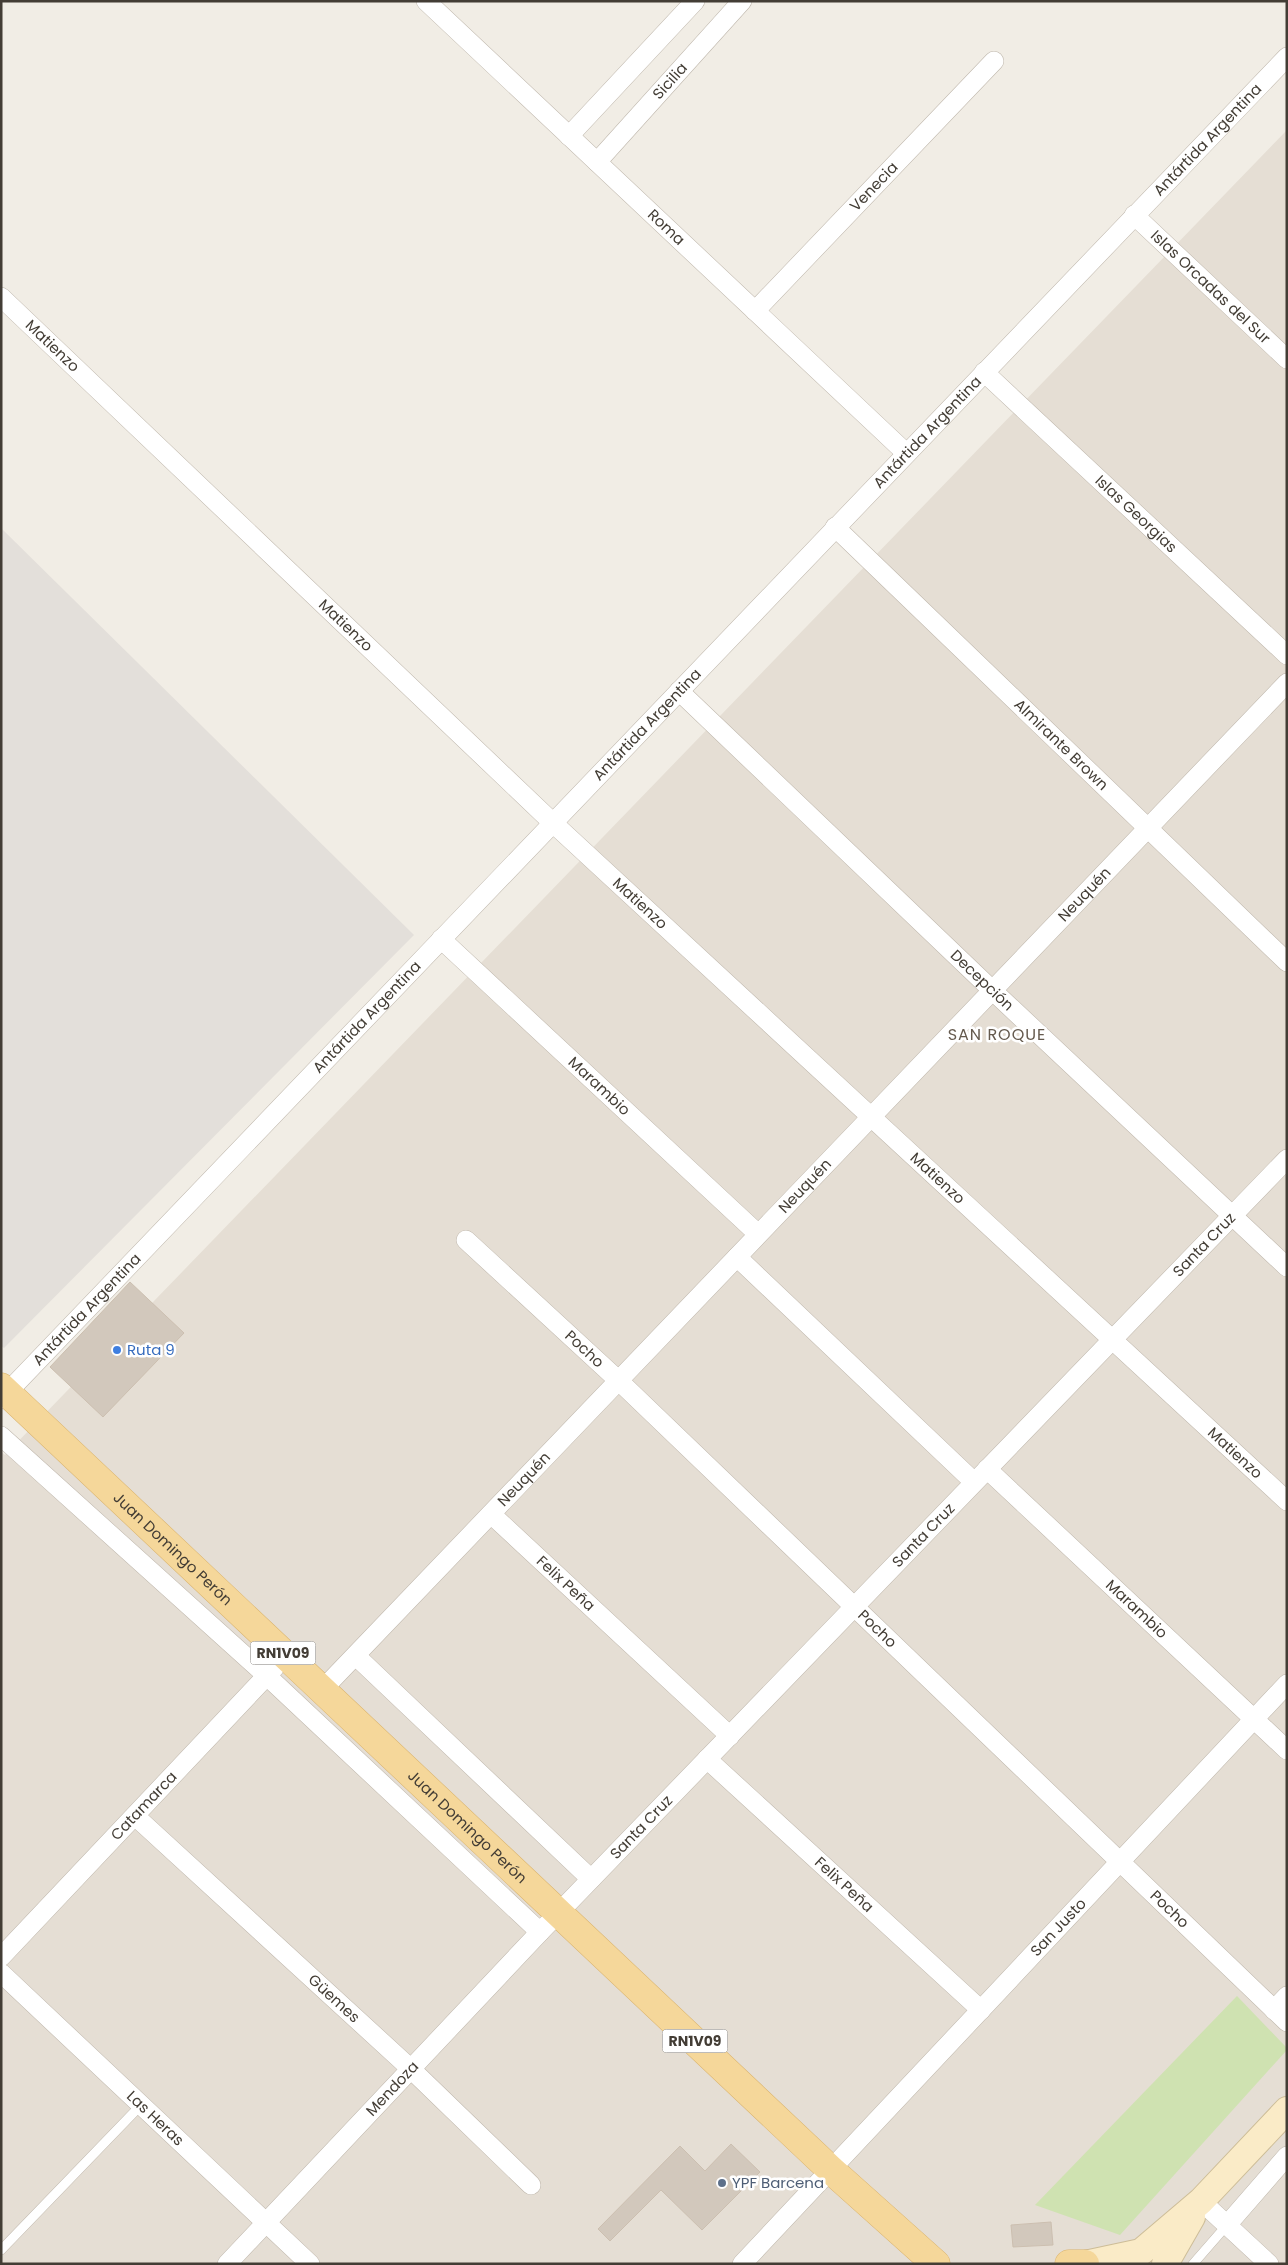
<svg xmlns="http://www.w3.org/2000/svg" width="1288" height="2265" viewBox="0 0 1288 2265" font-family="Poppins,sans-serif">
<style>
.residential{fill:#e5ded4}
.industrial{fill:#e3dfda}
.green{fill:#cfe2b1}
.building{fill:#d2c8bc;stroke:#ccbfb0}
.lines{fill:none;stroke-linecap:round;stroke-linejoin:round}
.service-casing{stroke:#bfb7ac;stroke-width:10}
.minor-casing{stroke:#bfb7ac;stroke-width:20}
.secondary-casing{stroke:#cdbd98;stroke-width:28}
.primary-casing{stroke:#d9b26b;stroke-width:29}
.service{stroke:#fff;stroke-width:9}
.minor{stroke:#fff;stroke-width:19}
.secondary{stroke:#faebc7;stroke-width:26}
.primary{stroke:#f5d79a;stroke-width:28}
.shop-dot{fill:#3f7fe0;stroke:#fff;stroke-width:2}
.service-dot{fill:#5c6f8a;stroke:#fff;stroke-width:2}
.labels{text-anchor:middle;stroke-width:5;stroke-linejoin:round;paint-order:stroke}
.shield{fill:#fff;stroke:#7b7772;stroke-width:1}
.shield-label{font-size:14px;font-weight:bold;fill:#433d35}
.street-label{font-size:15px;fill:#433d35;stroke:#fff}
.shop-label{font-size:15px;fill:#366cbe;stroke:#fff;text-anchor:start}
.service-label{font-size:15px;fill:#4e5e75;stroke:#fff;text-anchor:start}
.neighbourhood-label{font-size:16px;letter-spacing:1px;fill:#655a4e;stroke:#fff}
</style>
<rect width="100%" height="100%" fill="#f1ede5"/>
<path class="residential" d="M1287,130v2134h-1286v-812l4,3z"/>
<path class="industrial" d="M1,528l413,407 -410,413 -3,-2z"/>
<path class="green" d="M1237,1996l50,52v2l-167,185 -85,-30z"/>
<path class="building" d="M130,1282l54,51 -81,84 -53,-50z
M731,2144l29,28 -58,58 -41,-40 -51,51 -12,-12 82,-83 25,25z
M1051,2222l2,23 -40,2 -2,-22z"/>
<g class="lines">
<g class="service-casing">
<path id="service" d="M1,2250l140,-145
M1193,2264l34,-39"/>
</g>
<g class="minor-casing">
<g id="minor">
<path id="s1" d="M426,1l480,452"/>
<path d="M569,136l126,-135"/>
<path id="s2" d="M597,162l145,-161"/>
<path id="s3" d="M1134,215l153,144"/>
<path id="s4" d="M1,297l552,526 734,678"/>
<path id="s5" d="M755,311l239,-250"/>
<path id="s6" d="M984,372l303,283"/>
<path id="s7" d="M835,527l452,435"/>
<path id="s8" d="M679,691l313,299 295,277"/>
<path id="s9" d="M441,939l317,295"/>
<path id="s10" d="M466,1240l152,140 669,642"/>
<path d="M737,1257l237,225"/>
<path id="s11" d="M1,1399l1286,-1342"/>
<path d="M1,1436l266,240 273,256"/>
<path id="s12" d="M987,1469l300,281"/>
<path id="s13" d="M491,1514l239,222"/>
<path d="M356,1656l235,223"/>
<path id="s14" d="M322,1690l965,-1007"/>
<path id="s15" d="M707,1759l274,251"/>
<path id="s16" d="M135,1816l276,253 120,116"/>
<path id="s17" d="M1,1957l274,-290"/>
<path id="s18" d="M1,1973l309,291"/>
<path d="M1274,2010l13,-14"/>
<path d="M1201,2201l68,63"/>
<path d="M1227,2225l60,-69"/>
<path id="s19" d="M227,2264l313,-332 747,-773"/>
<path id="s20" d="M742,2264l545,-580"/>
</g>
</g>
<g class="secondary-casing">
<path id="secondary" d="M1085,2264l56,-12 60,-51 86,-91
M1165,2264l27,-47"/>
</g>
<g class="primary-casing">
<g id="primary">
<path id="s21" d="M1,1387l830,783 105,94"/>
<path d="M1069,2264h16"/>
</g>
</g>
<use href="#service" class="service"/>
<use href="#minor" class="minor"/>
<use href="#secondary" class="secondary"/>
<use href="#primary" class="primary"/>
</g>
<circle class="shop-dot" cx="117" cy="1350" r="5"/>
<circle class="service-dot" cx="722" cy="2183" r="5"/>
<g class="labels">
<g class="shield">
<rect x="250.5" y="1641.5" width="65" height="23" rx="4"/>
<rect x="662.5" y="2029.5" width="65" height="23" rx="4"/>
</g>
<g class="shield-label">
<text x="283" y="1658">RN1V09</text>
<text x="695" y="2046">RN1V09</text>
</g>
<g class="street-label">
<text dy="5" stroke="none"><textPath href="#s2" startOffset="109">Sicilia</textPath></text>
<text dy="5" stroke="none"><textPath href="#s11" startOffset="1744">Antártida Argentina</textPath></text>
<text dy="5" stroke="none"><textPath href="#s5" startOffset="172">Venecia</textPath></text>
<text dy="5" stroke="none"><textPath href="#s1" startOffset="330">Roma</textPath></text>
<text dy="5" stroke="none"><textPath href="#s3" startOffset="105">Islas Orcadas del Sur</textPath></text>
<text dy="5" stroke="none"><textPath href="#s4" startOffset="71">Matienzo</textPath></text>
<text dy="5" stroke="none"><textPath href="#s11" startOffset="1339">Antártida Argentina</textPath></text>
<text dy="5" stroke="none"><textPath href="#s6" startOffset="208">Islas Georgias</textPath></text>
<text dy="5" stroke="none"><textPath href="#s4" startOffset="476">Matienzo</textPath></text>
<text dy="5" stroke="none"><textPath href="#s11" startOffset="934">Antártida Argentina</textPath></text>
<text dy="5" stroke="none"><textPath href="#s7" startOffset="314">Almirante Brown</textPath></text>
<text dy="5" stroke="none"><textPath href="#s14" startOffset="1102">Neuquén</textPath></text>
<text dy="5" stroke="none"><textPath href="#s4" startOffset="881">Matienzo</textPath></text>
<text dy="5" stroke="none"><textPath href="#s8" startOffset="419">Decepción</textPath></text>
<text dy="5" stroke="none"><textPath href="#s11" startOffset="529">Antártida Argentina</textPath></text>
<text dy="5" stroke="none"><textPath href="#s9" startOffset="216">Marambio</textPath></text>
<text dy="5" stroke="none"><textPath href="#s4" startOffset="1286">Matienzo</textPath></text>
<text dy="5" stroke="none"><textPath href="#s14" startOffset="698">Neuquén</textPath></text>
<text dy="5" stroke="none"><textPath href="#s19" startOffset="1412">Santa Cruz</textPath></text>
<text dy="5" stroke="none"><textPath href="#s11" startOffset="124">Antártida Argentina</textPath></text>
<text dy="5" stroke="none"><textPath href="#s10" startOffset="161">Pocho</textPath></text>
<text dy="5" stroke="none"><textPath href="#s4" startOffset="1691">Matienzo</textPath></text>
<text dy="5" stroke="none"><textPath href="#s14" startOffset="292">Neuquén</textPath></text>
<text dy="5" stroke="none"><textPath href="#s19" startOffset="1008">Santa Cruz</textPath></text>
<text dy="5" stroke="none"><textPath href="#s21" startOffset="236">Juan Domingo Perón</textPath></text>
<text dy="5" stroke="none"><textPath href="#s13" startOffset="102">Felix Peña</textPath></text>
<text dy="5" stroke="none"><textPath href="#s12" startOffset="205">Marambio</textPath></text>
<text dy="5" stroke="none"><textPath href="#s10" startOffset="566">Pocho</textPath></text>
<text dy="5" stroke="none"><textPath href="#s17" startOffset="208">Catamarca</textPath></text>
<text dy="5" stroke="none"><textPath href="#s21" startOffset="641">Juan Domingo Perón</textPath></text>
<text dy="5" stroke="none"><textPath href="#s19" startOffset="602">Santa Cruz</textPath></text>
<text dy="5" stroke="none"><textPath href="#s15" startOffset="186">Felix Peña</textPath></text>
<text dy="5" stroke="none"><textPath href="#s10" startOffset="971">Pocho</textPath></text>
<text dy="5" stroke="none"><textPath href="#s20" startOffset="462">San Justo</textPath></text>
<text dy="5" stroke="none"><textPath href="#s16" startOffset="270">Güemes</textPath></text>
<text dy="5" stroke="none"><textPath href="#s19" startOffset="241">Mendoza</textPath></text>
<text dy="5" stroke="none"><textPath href="#s18" startOffset="212">Las Heras</textPath></text>
</g>
<g class="shop-label">
<text x="127" y="1355">Ruta 9</text>
</g>
<g class="service-label">
<text x="732" y="2188">YPF Barcena</text>
</g>
<g class="neighbourhood-label">
<text x="997" y="1040">SAN ROQUE</text>
</g>
</g>
<rect width="1288" height="2265" fill="none" stroke="#433d35" stroke-width="5"/>
</svg>
